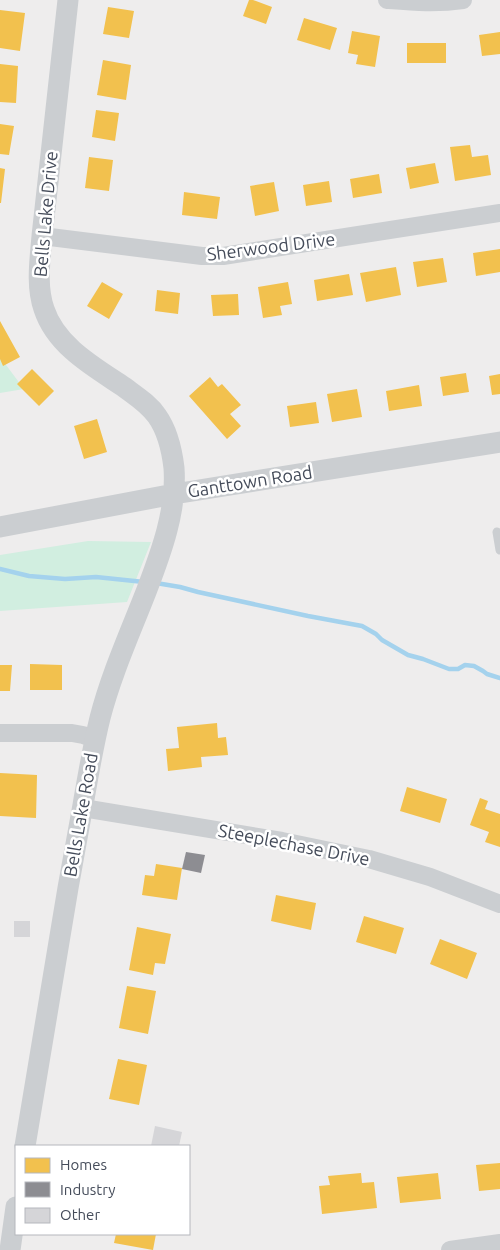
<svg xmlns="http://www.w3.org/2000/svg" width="500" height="1250" viewBox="0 0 500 1250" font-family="Ubuntu,sans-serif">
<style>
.green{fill:#d1eee0}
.homes{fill:#f2c14e}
.industry{fill:#8d8d92}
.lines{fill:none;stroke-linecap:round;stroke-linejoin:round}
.stream{stroke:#a4d2ed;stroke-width:4.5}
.building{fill:#d5d5d8}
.service{stroke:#cbced1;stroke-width:9}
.minor{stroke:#cbced1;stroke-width:18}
.tertiary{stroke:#cbced1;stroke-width:21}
.labels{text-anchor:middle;stroke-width:5;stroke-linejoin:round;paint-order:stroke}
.street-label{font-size:18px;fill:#454c5a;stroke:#fff}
</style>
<rect width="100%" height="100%" fill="#eeeded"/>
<path class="green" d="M0,357l24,32 -24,4z
M88,541l63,1 -24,60 -127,9v-56z"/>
<path class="homes" d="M249,0h4l19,7 -6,17 -23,-8z
M108,7l26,4 -5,27 -26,-4z
M0,10l25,3 -5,38 -20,-3z
M304,18l33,10 -7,22 -33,-10z
M352,31l28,5 -5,31 -19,-3 2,-9 -10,-2z
M500,32v22l-18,2 -3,-21z
M407,43h39v20h-39z
M103,60l28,5 -5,35 -29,-5z
M0,64l18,2 -2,37 -16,-1z
M96,110l23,3 -4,28 -23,-4z
M0,124l14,2 -5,29 -9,-1z
M470,145l2,12 16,-2 3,20 -36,6 -5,-34z
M89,157l24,3 -4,31 -24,-3z
M435,163l4,20 -29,6 -4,-21z
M0,168l5,1 -4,34h-1z
M379,174l3,19 -29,5 -3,-19z
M329,181l3,21 -26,4 -3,-21z
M274,182l5,29 -24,5 -5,-30z
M184,192l36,5 -3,22 -35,-4z
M500,249v23l-24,4 -3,-23z
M443,258l4,24 -30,5 -4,-25z
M396,267l5,28 -35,7 -6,-29z
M349,274l4,21 -36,6 -3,-21z
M102,282l21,12 -14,25 -22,-13z
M288,282l4,22 -12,2 2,9 -19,3 -5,-31z
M157,290l23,3 -2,21 -23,-3z
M238,294l1,21 -26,1 -2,-21z
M0,321l20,36 -17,9 -3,-7z
M32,369l22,22 -15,15 -22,-22z
M466,373l3,19 -26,4 -3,-19z
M500,374v20l-8,1 -3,-19z
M210,377l8,10 4,-3 19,21 -11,9 11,12 -14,13 -38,-43z
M419,385l3,21 -33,5 -3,-20z
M357,389l5,28 -30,5 -5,-28z
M316,402l3,21 -29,4 -3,-21z
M97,419l10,33 -23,7 -10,-33z
M30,664l32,1v25h-32z
M0,665h12l-2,26h-10z
M217,723l1,15 8,-1 2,18 -27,2 1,10 -34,4 -2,-22 13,-1 -2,-21z
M0,773l37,2 -1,43 -36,-2z
M407,787l40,12 -7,24 -40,-12z
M480,798l8,3 -3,8 15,5v33l-15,-5 4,-10 -19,-7z
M156,864l26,4 -5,32 -35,-5 3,-20 9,1z
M276,895l40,8 -5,27 -40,-9z
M364,916l40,12 -8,26 -40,-12z
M137,927l34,7 -6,30 -10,-1 -2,12 -24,-5z
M440,939l37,14 -10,26 -37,-15z
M127,986l29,5 -8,43 -29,-6z
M118,1059l29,6 -8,40 -30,-6z
M500,1163v26l-21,2 -3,-26z
M361,1173l1,10 12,-1 3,26 -55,6 -3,-28 11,-1 -2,-9z
M438,1173l3,26 -41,4 -3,-26z
M116,1234h40l-3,16 -39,-7z"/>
<path class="industry" d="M186,852l19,3 -4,18 -19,-4z"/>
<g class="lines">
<path class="stream" d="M0,569l29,7 36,3 31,-2 48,5
M156,583l24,4 18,5 110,24 54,10 14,8 6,6 26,15 15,4 26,10h9l7,-4 9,1 9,5 4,3 13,4"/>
</g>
<path class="building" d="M14,921h16v16h-16z
M155,1126l27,6 -3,14h-28z"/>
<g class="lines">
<path class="service" d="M497,532l3,18"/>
<path class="minor" d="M387,0c26,2 50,4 76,0
M42,236l160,20h21l277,-43
M0,733h72l11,2 12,4
M83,808l199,33 87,18 61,18 70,27
M450,1250l50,-7"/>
<path class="tertiary" d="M0,527l174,-33 326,-52
M25,1146c15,-86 29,-172 43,-258 5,-28 10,-55 15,-83 5,-29 10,-59 17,-87 11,-43 30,-85 46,-126 15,-39 31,-82 28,-124 -2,-17 -7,-38 -17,-52 -8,-12 -21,-20 -33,-29 -30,-20 -68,-41 -80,-78 -8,-23 -4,-49 -2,-73l26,-236
M10,1250l6,-43"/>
</g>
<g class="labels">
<g class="street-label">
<text transform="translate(46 214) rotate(-85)" y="6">Bells Lake Drive</text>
<text transform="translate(271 247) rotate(-7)" y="6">Sherwood Drive</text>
<text transform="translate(250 482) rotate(-9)" y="6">Ganttown Road</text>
<text transform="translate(81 815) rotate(-80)" y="6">Bells Lake Road</text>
<text transform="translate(294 845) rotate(11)" y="6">Steeplechase Drive</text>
</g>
</g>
<rect x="15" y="1145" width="175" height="90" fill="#ffffff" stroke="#b5b7bd"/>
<rect x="25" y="1158" width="25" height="15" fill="#f2c14e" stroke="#b5b7bd"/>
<text x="60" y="1170" font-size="15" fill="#454c5a">Homes</text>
<rect x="25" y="1182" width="25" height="15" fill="#8d8d92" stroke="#b5b7bd"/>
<text x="60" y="1195" font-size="15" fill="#454c5a">Industry</text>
<rect x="25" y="1208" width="25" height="15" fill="#d5d5d8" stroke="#b5b7bd"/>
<text x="60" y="1220" font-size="15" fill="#454c5a">Other</text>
</svg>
